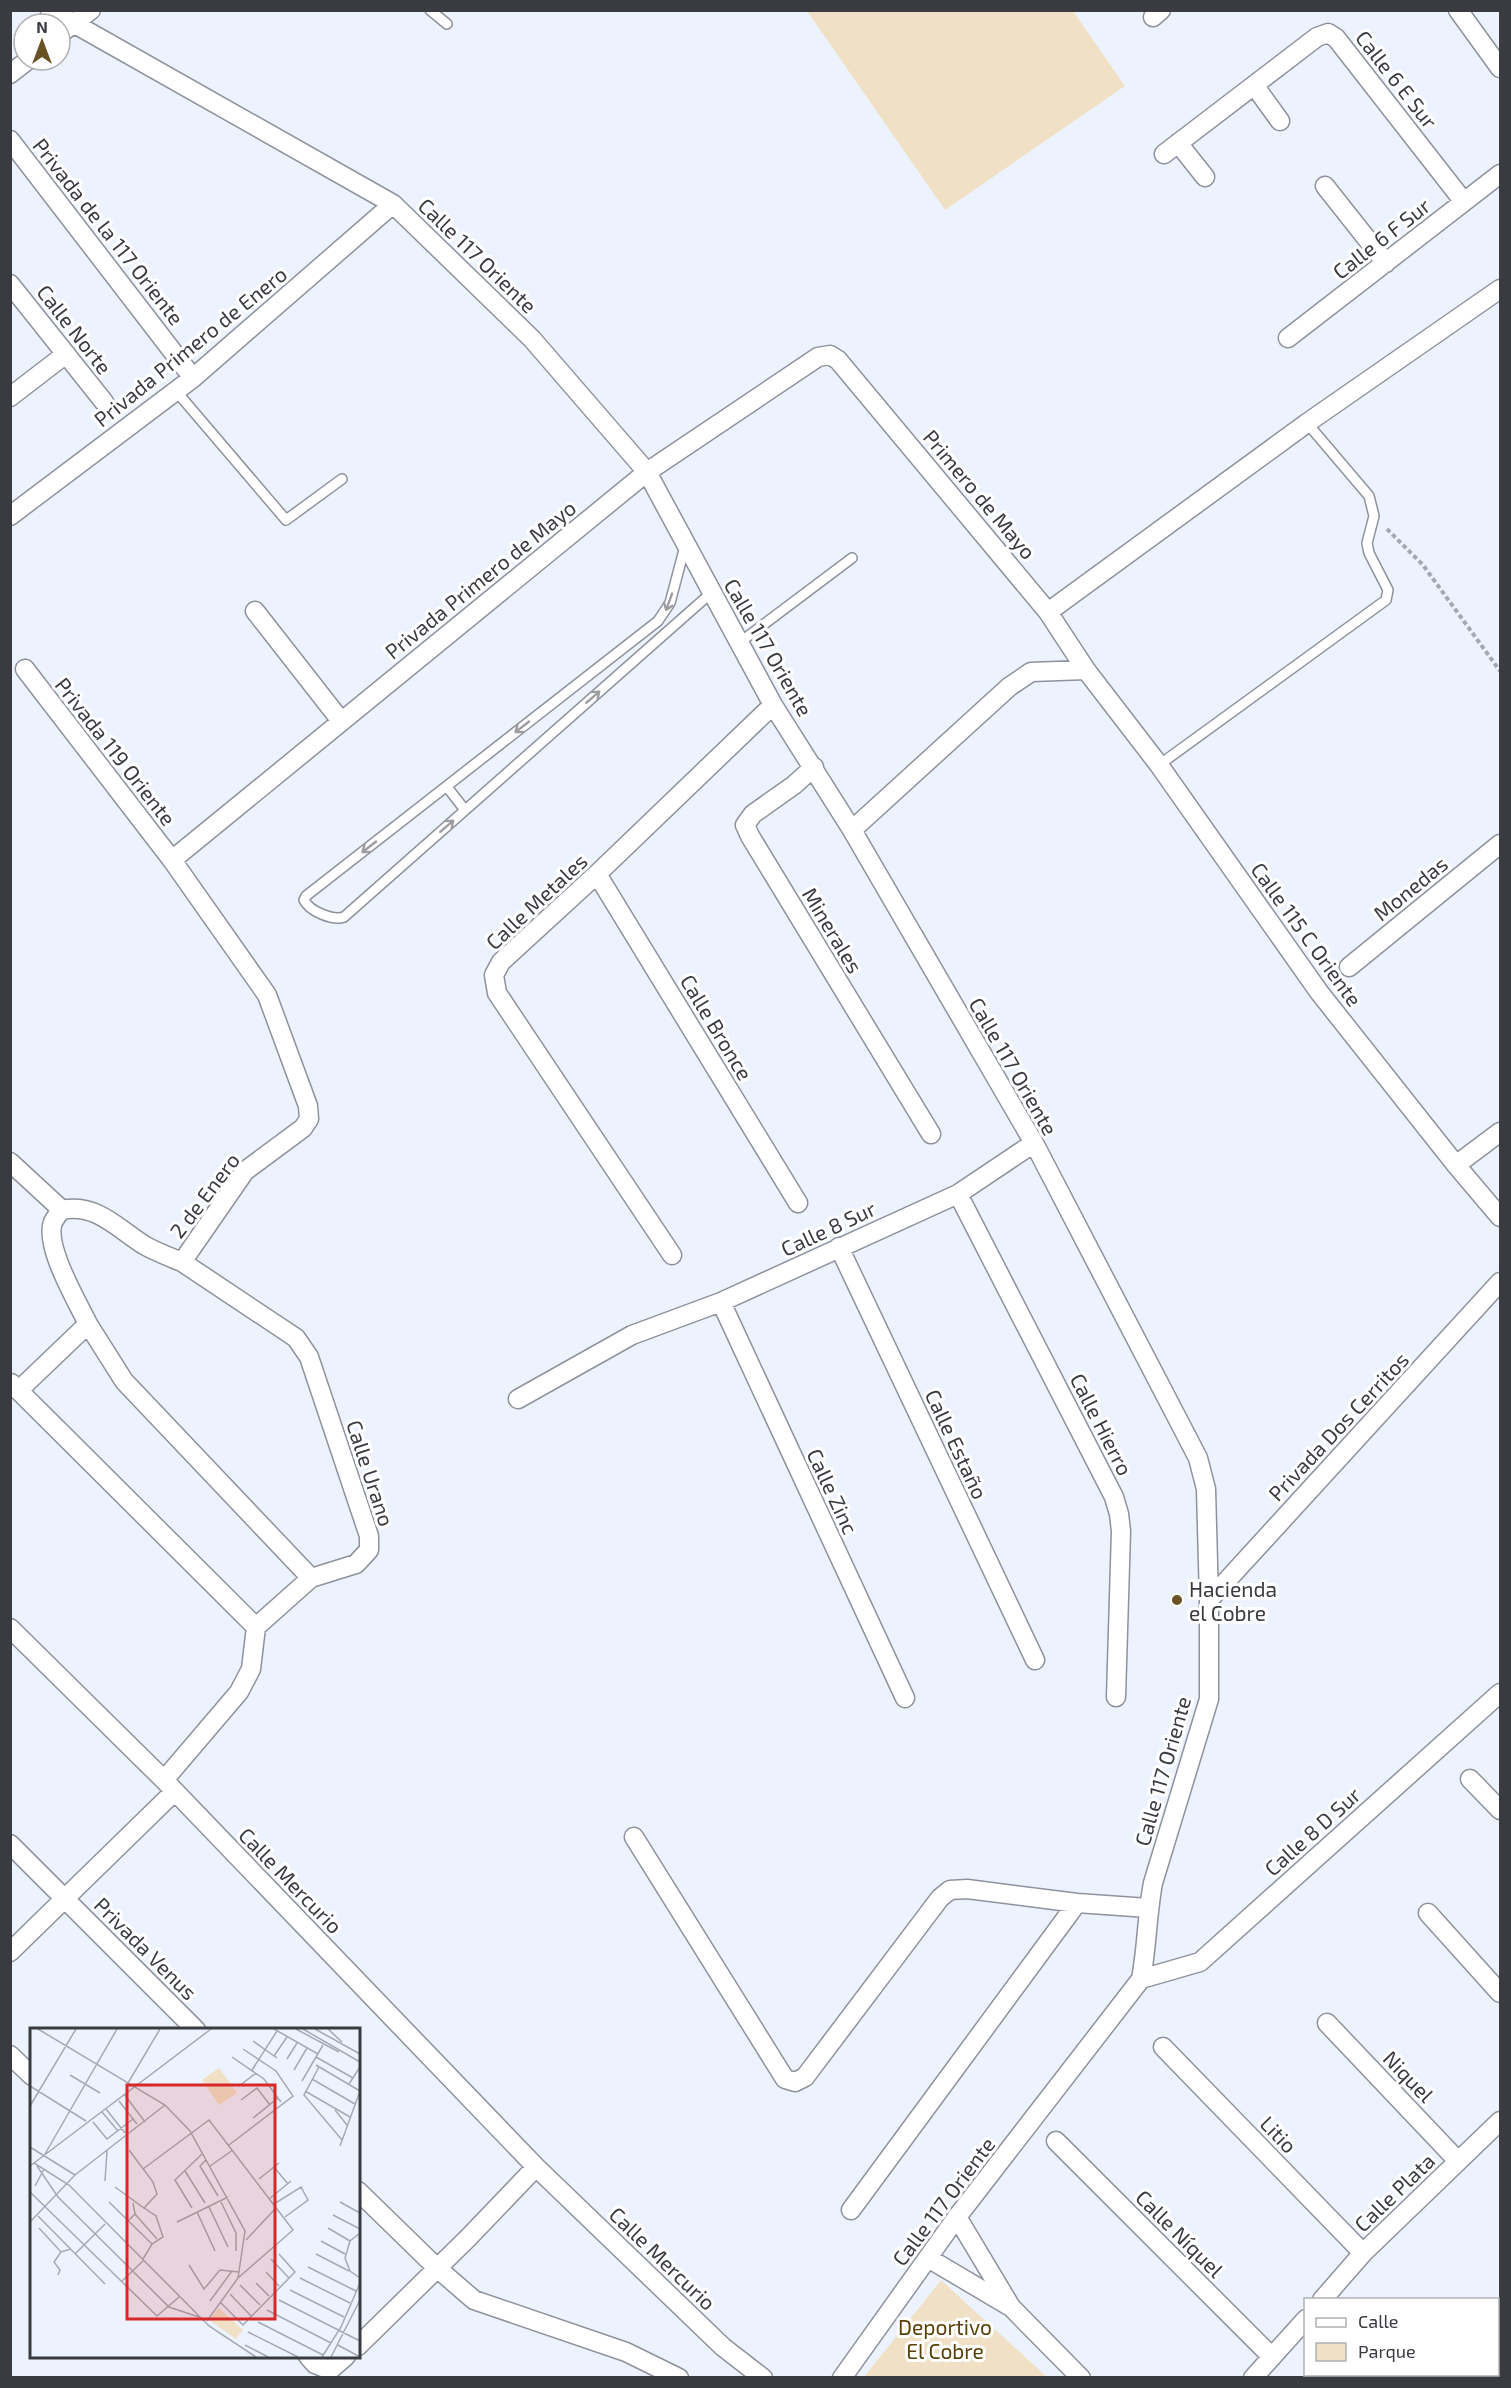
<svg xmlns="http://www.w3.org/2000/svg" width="1511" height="2388" viewBox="0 0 1511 2388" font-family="'Exo 2',sans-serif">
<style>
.green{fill:#f0e1c6}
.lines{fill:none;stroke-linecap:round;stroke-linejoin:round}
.lane-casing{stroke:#8d929c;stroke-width:12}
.street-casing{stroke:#8d929c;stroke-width:21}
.path{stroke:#a4a8b1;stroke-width:4;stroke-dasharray:4.5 3;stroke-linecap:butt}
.lane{stroke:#fff;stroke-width:9}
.street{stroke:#fff;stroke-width:18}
.oneway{stroke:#9c9da0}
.poi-dot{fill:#6a5222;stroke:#fff;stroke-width:2}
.labels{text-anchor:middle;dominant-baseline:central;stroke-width:6;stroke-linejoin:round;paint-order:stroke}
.street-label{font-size:21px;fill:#393b40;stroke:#fff}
.poi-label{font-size:21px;fill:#393b40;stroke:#fff;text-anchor:start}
.park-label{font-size:21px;fill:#594007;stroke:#fff}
.inset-road{fill:none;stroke:#a5a9b2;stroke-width:1.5}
.view{fill:#d62828;fill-opacity:0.15;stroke:#d62828;stroke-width:3}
.inset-edge{fill:none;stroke:#393b40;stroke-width:3}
</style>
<rect width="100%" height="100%" fill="#edf3fe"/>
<!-- green -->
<path class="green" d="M807,11H1073L1125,86L945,210Z
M941,2280L1047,2377H864Z"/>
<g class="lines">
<defs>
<path id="lane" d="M430,10L447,24
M176,391L286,520L342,479
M685,546L670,603L658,621L306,896L304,900C309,911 333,921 344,917L711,593
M739,643L852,558
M1159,765L1386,600L1388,590L1369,553L1367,543L1374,516L1369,496L1307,423
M447,787L465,810"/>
<path id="street" d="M50,10L393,204L532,339L647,472L773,705L852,830L1034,1143L1198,1458L1206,1489L1209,1600V1699L1153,1883C1147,1915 1147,1947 1141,1979L957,2217L842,2378
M1458,10L1500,68
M1153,17L1161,10
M60,34L91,10
M10,74L28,60
M1254,85L1280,121
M10,140L193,378
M1178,143L1205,177
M1164,154L1317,37L1328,33L1336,38L1464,202
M1325,186L1386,263
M10,284L104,402
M1288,338L1500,174
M10,397L66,354
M10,516L193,378L393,204
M255,611L341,721
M1048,612L1307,423L1500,289
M814,767L794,785L753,814L745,825L750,836L931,1134
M852,830L1009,687L1031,672L1086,670
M172,860L647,472L818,357L830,355L838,360L1048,612L1086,670L1159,765L1319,992L1456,1165L1500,1217
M597,874L798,1203
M1349,967L1500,844
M10,1162L62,1210
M1456,1165L1500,1132
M958,1194L1114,1497L1119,1514L1121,1531L1116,1697
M839,1247L1035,1660
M672,1255L497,993L494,975L501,962L597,874L773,705
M721,1302L905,1698
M88,1324L124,1381L311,1578
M11,1383L256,1627
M19,1390L88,1324C77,1301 44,1246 53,1222C55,1218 59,1213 62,1210C96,1203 117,1228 144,1245C156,1252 170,1257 182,1262L245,1171L303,1128L309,1119L308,1106L267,995L172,860L25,669
M518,1399L632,1335L721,1302L958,1194L1034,1143
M1209,1600L1500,1282
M10,1628L164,1780L536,2167L723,2347L763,2378
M1470,1779L1500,1810
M164,1780L239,1692L251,1669L256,1627L311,1578L356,1564L369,1550V1536L309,1357L296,1338L182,1262
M634,1837L785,2079L795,2082L805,2077L940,1898L950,1890L967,1889L1077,1903L1148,1908
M10,1844L196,2030
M1428,1913L1500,1993
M10,1952L174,1792
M1141,1979L1200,1962L1500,1693
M1327,2023L1458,2161
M1163,2047L1363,2253
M10,2055L32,2076
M1056,2141L1272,2357
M358,2191L437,2268L474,2300L626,2352L679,2378
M851,2210L1077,1903
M957,2217L1011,2307L1081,2378
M928,2258L1009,2306
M1322,2300L1363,2253L1500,2121
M1498,2335L1500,2337
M358,2346L468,2238L536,2167
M308,2356L315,2364L330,2370L346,2356
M1253,2378L1306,2319"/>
</defs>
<!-- lane casing -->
<use href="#lane" class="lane-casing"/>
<!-- street casing -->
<use href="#street" class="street-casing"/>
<!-- path -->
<path class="path" d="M1387,529L1423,565L1500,671"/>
<!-- lane -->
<use href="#lane" class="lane"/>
<!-- street -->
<use href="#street" class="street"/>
</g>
<!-- one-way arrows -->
<defs><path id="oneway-shaft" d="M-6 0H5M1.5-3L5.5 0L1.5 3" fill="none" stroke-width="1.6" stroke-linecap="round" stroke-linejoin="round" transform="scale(1.5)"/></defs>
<g class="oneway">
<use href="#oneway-shaft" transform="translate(669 602) rotate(110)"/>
<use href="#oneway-shaft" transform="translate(593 697) rotate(-41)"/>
<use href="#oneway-shaft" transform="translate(522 727) rotate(142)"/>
<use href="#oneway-shaft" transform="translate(447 826) rotate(-41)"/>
<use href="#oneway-shaft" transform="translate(369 847) rotate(142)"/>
</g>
<!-- markers -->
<circle class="poi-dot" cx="1177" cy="1600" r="6"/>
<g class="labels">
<!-- street labels -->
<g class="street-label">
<text transform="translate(1397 79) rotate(52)">Calle 6 E Sur</text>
<text transform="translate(109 231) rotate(52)">Privada de la 117 Oriente</text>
<text transform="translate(1381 238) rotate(-38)">Calle 6 F Sur</text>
<text transform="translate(478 255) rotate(44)">Calle 117 Oriente</text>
<text transform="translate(75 329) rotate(52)">Calle Norte</text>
<text transform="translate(190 346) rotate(-39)">Privada Primero de Enero</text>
<text transform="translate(980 494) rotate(50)">Primero de Mayo</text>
<text transform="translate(480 579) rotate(-39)">Privada Primero de Mayo</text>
<text transform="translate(769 647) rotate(60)">Calle 117 Oriente</text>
<text transform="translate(116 751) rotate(52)">Privada 119 Oriente</text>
<text transform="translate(1410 888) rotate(-39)">Monedas</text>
<text transform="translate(536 901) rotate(-43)">Calle Metales</text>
<text transform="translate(833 930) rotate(59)">Minerales</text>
<text transform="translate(1307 934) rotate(54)">Calle 115 C Oriente</text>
<text transform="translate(717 1027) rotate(59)">Calle Bronce</text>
<text transform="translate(1014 1066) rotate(60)">Calle 117 Oriente</text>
<text transform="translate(204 1195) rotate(-53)">2 de Enero</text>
<text transform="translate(828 1228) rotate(-25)">Calle 8 Sur</text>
<text transform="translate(1102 1424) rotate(63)">Calle Hierro</text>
<text transform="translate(1338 1426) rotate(-47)">Privada Dos Cerritos</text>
<text transform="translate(957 1444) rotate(65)">Calle Estaño</text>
<text transform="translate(371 1473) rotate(72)">Calle Urano</text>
<text transform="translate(833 1491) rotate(65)">Calle Zinc</text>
<text transform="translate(1162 1771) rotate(-74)">Calle 117 Oriente</text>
<text transform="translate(1312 1831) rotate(-42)">Calle 8 D Sur</text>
<text transform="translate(291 1880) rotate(46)">Calle Mercurio</text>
<text transform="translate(146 1948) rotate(45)">Privada Venus</text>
<text transform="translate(1409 2076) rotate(46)">Niquel</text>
<text transform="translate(1279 2134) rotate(46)">Litio</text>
<text transform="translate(1394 2192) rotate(-44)">Calle Plata</text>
<text transform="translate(943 2201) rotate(-53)">Calle 117 Oriente</text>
<text transform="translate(1180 2233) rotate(45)">Calle Níquel</text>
<text transform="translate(663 2258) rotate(44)">Calle Mercurio</text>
</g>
<!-- poi labels -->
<g class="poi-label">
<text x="1189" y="1588">Hacienda<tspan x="1189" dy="24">el Cobre</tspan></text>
</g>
<!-- park labels -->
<g class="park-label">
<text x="945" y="2326">Deportivo<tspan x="945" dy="24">El Cobre</tspan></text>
</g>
</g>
<!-- overview -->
<g transform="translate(30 2028)">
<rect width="330" height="330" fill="#edf3fe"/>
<path d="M189,40L207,65L189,77L172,52ZM189,280L213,302L206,311L179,292Z" fill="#f0e1c6"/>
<path class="inset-road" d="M8,1L135,77L160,103L215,203L208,250L177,293M244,1L288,26M266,1L309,24M273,1L330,34M285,1L330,26M298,1L312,14M223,13L247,30M244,28L257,9M202,29L234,51L251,74M286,29L323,50M257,31L267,15M286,37L330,63M289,39L274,67L312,112M222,42L247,3M264,42L277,20M40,47L70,65M282,51L325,76M272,53L293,17M98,55L130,1M319,56L330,39M0,58L56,93M209,58L226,45M275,63L320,89M94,66L115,94M211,72L227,60L240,77M89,73L107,96M0,78L46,1M76,81L95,105M305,82L317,97M72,84L88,103M223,90L248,70M63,94L77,111L103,91M199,117L263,68L246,43L213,21M310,118L330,63M0,119L45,147M15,126L87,1M176,132L170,138L188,168M4,135L39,157L179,298L226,329M0,138L181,1M7,138L28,169L139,279L172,290M180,138L203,122M244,139L258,156M113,141L179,92L263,202L208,250M155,143L175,175M229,151L249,135M75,153L77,123M5,158L14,141M85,159L114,180L127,166L123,154L99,122M0,164L127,288L149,269M239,171L261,153M79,174L122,216M191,174L206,205V223M310,174L330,185M244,176L271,159L278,172L255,189M179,179L198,219M162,180L145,152L172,126M167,184L185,223M105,186L127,211M303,187L330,201M8,188L75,256M98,193L105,186L103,175M0,194L45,147L135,77M147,194L198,169M9,200L31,224L41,221M298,200L320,213M330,205L320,213L315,230L320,243L330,250M216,212L246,180M291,213L315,226M45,226L75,196M286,226L319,243M113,231L122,216L133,209L126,188L114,180M241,231L259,250M159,237L174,261L190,242L209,244M278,239L326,263M236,244L249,258M28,247L30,242L24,234L31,224M270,250L320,275M92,253L114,232M226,255L239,268M210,257L230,277M260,262L314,289M200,266L221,288M249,272L330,313M180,273L202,243M190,274L213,297L265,244L249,226M237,282L301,315M228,294L293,327M218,304L268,329M215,317L238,329M308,317L330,329M292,329L311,299L330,255M301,329L330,272"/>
<path class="view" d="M97,57H245V291H97Z"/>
<rect width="330" height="330" class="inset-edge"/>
</g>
<!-- border -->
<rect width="1511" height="2388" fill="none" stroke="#393b40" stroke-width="24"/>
<!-- legend -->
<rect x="1304" y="2298" width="195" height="78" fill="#ffffff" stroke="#b0b1b3" stroke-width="1.5"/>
<rect x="1316" y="2318" width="30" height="9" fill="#ffffff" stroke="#b0b1b3" stroke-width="1.5"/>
<text x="1358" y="2328" font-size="18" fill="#393b40">Calle</text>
<rect x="1316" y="2343" width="30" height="18" fill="#f0e1c6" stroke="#b0b1b3" stroke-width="1.5"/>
<text x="1358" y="2358" font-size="18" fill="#393b40">Parque</text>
<!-- north arrow -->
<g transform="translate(42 42)"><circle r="28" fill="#ffffff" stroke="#b0b1b3" stroke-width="1.5"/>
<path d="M0-4.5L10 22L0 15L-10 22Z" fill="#6a5222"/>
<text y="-9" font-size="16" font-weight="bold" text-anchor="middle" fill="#393b40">N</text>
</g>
</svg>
